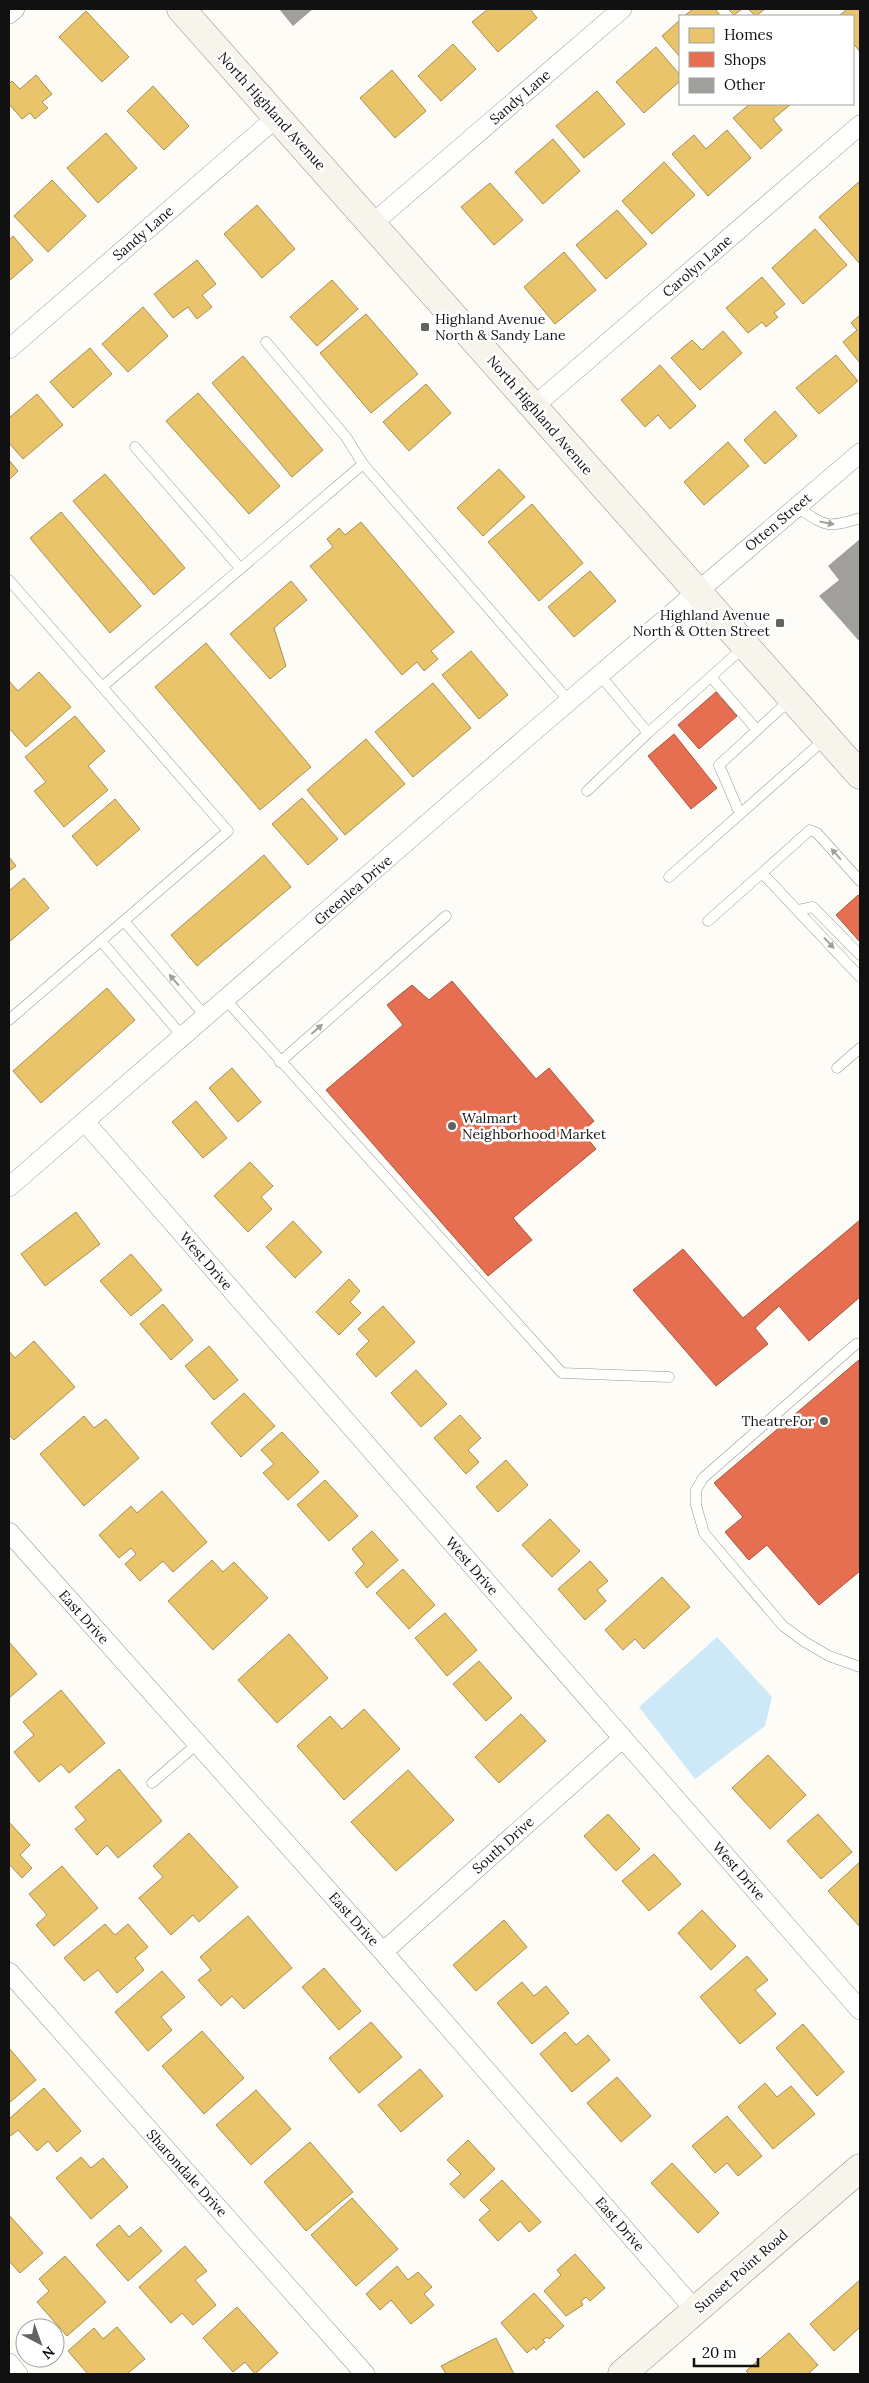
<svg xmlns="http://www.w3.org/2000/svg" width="869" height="2383" viewBox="0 0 869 2383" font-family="Lora,serif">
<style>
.water{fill:#cde8f7}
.homes{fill:#e9c46a;stroke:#a88e4f}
.shops{fill:#e76f51;stroke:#a7533e}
.building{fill:#a19f9c}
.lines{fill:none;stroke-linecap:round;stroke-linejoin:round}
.lane-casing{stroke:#979795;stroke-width:11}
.street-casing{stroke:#979795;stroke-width:20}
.secondary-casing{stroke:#8e8d8b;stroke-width:29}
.lane{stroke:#fffffe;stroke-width:10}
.street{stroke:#fffffe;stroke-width:19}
.secondary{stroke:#f6f4eb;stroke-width:28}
.oneway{fill:#a0a09f}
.poi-dot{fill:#646362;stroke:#fff;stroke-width:2}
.labels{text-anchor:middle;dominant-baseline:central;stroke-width:5;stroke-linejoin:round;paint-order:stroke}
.street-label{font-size:14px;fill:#111;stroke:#fff}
.poi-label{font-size:14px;fill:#111;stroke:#fff;text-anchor:start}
</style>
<rect width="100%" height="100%" fill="#fdfcf7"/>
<!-- water -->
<path class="water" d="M717,1637L772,1697L765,1726L695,1779L639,1707Z"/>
<!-- homes -->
<path class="homes" d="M488,9H530L537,18L498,52L472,22Z
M693,9H715L721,16H684Z
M728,9H742L734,15Z
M748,9H765L756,16Z
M847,9H860V52L853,43V16H839Z
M86,11L129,57L102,82L59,37Z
M680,20V57L662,36Z
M453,44L476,69L441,101L418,76Z
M656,47L680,75V81L644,113L616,82Z
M392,70L426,111L395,138L360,98Z
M36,75L52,94L42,102L48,108L35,119L30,113L22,119L9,104V84L12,81L20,89Z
M153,86L189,126L164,150L127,111Z
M597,91L625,124L584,158L556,126Z
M750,104H791L773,119L782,130L761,149L733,118Z
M727,130L751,158L708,196L672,154L694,135L706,149Z
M106,133L137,168L98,203L67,168Z
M553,139L580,171L543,204L515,172Z
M664,162L695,195L652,234L622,201Z
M52,180L86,216L48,252L14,216Z
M860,181V264L819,217Z
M490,183L523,220L494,245L461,207Z
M257,205L295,249L262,278L224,234Z
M617,210L647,244L606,279L576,245Z
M815,229L847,265L803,304L772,268Z
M13,236L33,260L9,281V240Z
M564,252L596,290L555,324L524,287Z
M197,260L216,284L202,295L212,307L197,319L188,307L173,318L154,294Z
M762,277L785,304L774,313L778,317L766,327L762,322L748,333L726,308Z
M332,280L358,309L317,346L290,317Z
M143,307L168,336L128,372L102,344Z
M366,314L418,374L371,413L320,353Z
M860,315V363L843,342L857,330L851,323Z
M723,331L742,353L700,390L671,358L692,340L702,350Z
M90,348L112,374L73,408L50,382Z
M836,355L858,381L819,414L796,388Z
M243,356L323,450L292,477L212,383Z
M660,365L696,406L670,429L658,415L645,427L621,400Z
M426,384L451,413L409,451L383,422Z
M198,393L280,486L249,514L166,421Z
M37,394L63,425L23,459L9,443V418Z
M775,411L797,436L765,464L744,440Z
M728,442L749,466L704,505L684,482Z
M9,460L18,471L9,480Z
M499,469L525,497L483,536L457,508Z
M105,474L185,568L154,595L73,501Z
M532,504L583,563L539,601L488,542Z
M61,512L141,606L110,633L30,538Z
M361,522L454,632L431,651L438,659L424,671L417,662L402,675L310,566L333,547L327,539L339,528L345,535Z
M590,571L616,601L574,637L548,607Z
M291,581L307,600L274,628L286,666L270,679L230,634Z
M206,643L311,767L260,810L155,687Z
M471,651L508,695L479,719L442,675Z
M39,672L71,707L26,747L9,728V681L18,691Z
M433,683L471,728L413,777L375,732Z
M75,716L105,751L88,766L108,790L64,827L34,791L46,782L25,757Z
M366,739L405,784L345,835L307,790Z
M302,798L338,839L308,865L272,824Z
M115,799L140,829L97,866L72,836Z
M264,855L291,887L197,966L171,935Z
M9,857L16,866L9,871Z
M24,878L49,908L9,942V891Z
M107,988L135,1020L41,1103L13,1071Z
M232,1068L261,1102L238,1122L209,1088Z
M196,1101L227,1138L203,1158L172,1122Z
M250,1162L273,1186L261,1197L272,1209L248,1232L214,1196Z
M76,1212L100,1244L45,1286L21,1254Z
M293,1221L322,1252L295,1278L266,1247Z
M131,1254L162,1290L131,1316L100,1281Z
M349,1279L360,1291L350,1302L361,1313L339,1335L316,1312Z
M163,1304L193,1340L171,1360L140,1324Z
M383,1306L415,1342L376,1377L356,1354L369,1341L358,1329Z
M34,1341L75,1387L14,1440L9,1435V1351L15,1358Z
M209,1346L238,1380L214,1400L185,1366Z
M416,1370L447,1404L421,1427L391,1393Z
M244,1393L275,1426L241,1457L211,1423Z
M460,1415L481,1438L468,1450L479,1462L466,1474L434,1438Z
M84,1416L94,1428L106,1419L139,1458L84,1506L40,1454Z
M282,1432L319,1472L288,1500L263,1473L274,1464L261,1450Z
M506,1460L528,1485L498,1512L476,1487Z
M325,1480L358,1516L329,1541L297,1505Z
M162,1491L207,1542L173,1572L163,1561L140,1581L125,1564L136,1554L131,1548L119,1558L99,1535L131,1506L137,1513Z
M550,1519L580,1551L552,1577L522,1545Z
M372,1531L398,1560L367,1588L355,1573L364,1564L352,1549Z
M212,1560L223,1572L234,1562L268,1598L213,1650L168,1601Z
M590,1561L608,1581L597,1590L606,1601L585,1620L558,1589Z
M403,1569L435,1605L409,1629L376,1593Z
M662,1577L690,1607L644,1649L635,1639L623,1650L605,1630Z
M445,1613L477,1650L447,1676L415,1638Z
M289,1634L328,1678L277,1723L238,1680Z
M9,1642L37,1674L9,1698Z
M479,1661L512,1698L486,1721L453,1684Z
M61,1690L105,1743L69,1773L61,1764L39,1782L14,1752L34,1735L23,1722Z
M364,1709L400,1749L344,1800L297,1746L330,1716L342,1729Z
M521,1714L546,1741L499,1783L475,1757Z
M768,1755L806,1795L770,1829L732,1788Z
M119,1769L162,1821L118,1858L107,1845L97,1855L75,1829L86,1820L75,1807Z
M408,1770L454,1820L396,1871L351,1822Z
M608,1814L640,1849L616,1871L584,1836Z
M818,1814L852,1852L821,1879L787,1841Z
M9,1822L30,1845L20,1855L32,1868L22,1878L9,1864Z
M189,1833L238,1887L199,1922L193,1915L171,1935L139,1898L163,1877L153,1866Z
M654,1854L681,1884L649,1911L622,1881Z
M860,1862V1927L828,1891Z
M62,1866L98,1908L54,1946L36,1925L47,1915L29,1894Z
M702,1910L736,1946L711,1970L678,1933Z
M248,1916L292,1968L244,2009L232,1996L221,2006L198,1980L211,1970L200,1957Z
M504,1920L527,1947L476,1991L453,1965Z
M105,1924L115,1935L128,1924L148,1947L135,1958L144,1970L117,1993L98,1970L84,1981L64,1958Z
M747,1956L768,1980L755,1990L776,2014L740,2044L700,1997Z
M324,1968L361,2011L339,2030L302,1987Z
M162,1971L185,1997L161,2017L172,2030L148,2051L115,2012Z
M522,1982L534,1996L546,1986L569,2013L532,2044L497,2003Z
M371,2022L402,2057L359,2093L329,2058Z
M803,2024L844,2072L817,2096L776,2048Z
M202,2031L244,2078L204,2114L162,2066Z
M565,2032L576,2045L588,2035L610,2060L572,2092L540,2054Z
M9,2048L36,2080L9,2103Z
M420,2069L443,2096L401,2132L378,2105Z
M617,2077L651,2116L621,2142L587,2103Z
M765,2083L777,2097L791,2086L815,2114L773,2149L738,2107Z
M44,2088L81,2131L57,2152L48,2141L37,2151L18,2130L9,2137V2119Z
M256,2090L291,2129L251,2165L216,2125Z
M727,2116L762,2156L738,2176L727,2163L715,2173L692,2146Z
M468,2140L495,2169L464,2198L450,2184L461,2174L447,2160Z
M310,2142L353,2192L306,2231L264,2182Z
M81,2157L91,2168L103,2158L128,2187L91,2219L56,2178Z
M672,2163L719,2213L698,2233L651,2183Z
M502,2180L541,2222L529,2232L520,2221L498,2241L479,2220L490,2210L480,2200Z
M352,2198L398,2249L356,2286L311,2235Z
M9,2215L43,2253L20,2273L9,2261Z
M119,2225L129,2237L141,2227L162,2251L128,2281L96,2245Z
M185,2246L207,2271L195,2280L216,2305L193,2325L182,2313L171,2323L139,2287Z
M575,2254L605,2288L590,2301L586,2297L581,2301L583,2305L566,2316L544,2291L561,2275L557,2270Z
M65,2256L106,2302L67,2336L37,2302L49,2291L39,2279Z
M397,2266L408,2280L418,2272L432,2287L424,2294L434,2305L411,2324L391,2300L380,2310L366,2294Z
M860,2280V2327L834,2351L810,2324Z
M534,2293L564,2326L549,2339L547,2337L543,2340L545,2342L536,2350L534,2347L527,2353L501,2323Z
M237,2307L278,2353L255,2374L245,2362L233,2372L203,2338Z
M117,2327L145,2359L127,2374H88L68,2351L94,2328L103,2339Z
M789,2333L818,2365L808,2374H749L746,2371Z
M496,2338L514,2374H446L441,2366Z"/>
<!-- shops -->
<path class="shops" d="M716,692L737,716L699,749L678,725Z
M674,734L717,788L691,809L648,756Z
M858,895L860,897V942L836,915Z
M452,981L536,1079L549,1068L594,1121L582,1132L596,1149L513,1218L532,1240L488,1276L326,1090L403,1025L387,1005L412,985L429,1000Z
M860,1220V1297L809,1341L779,1306L755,1328L768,1344L716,1386L633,1290L683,1249L743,1318Z
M860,1359V1571L819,1605L767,1545L749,1560L747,1558L725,1532L743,1517L714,1483Z"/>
<!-- building -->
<path class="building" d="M279,9H313L293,26Z
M860,539V642L819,596L839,580L828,566Z"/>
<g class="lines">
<defs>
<path id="lane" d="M266,342L346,437L363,464L569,701
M135,447L240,568
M797,507C825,526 827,529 860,518
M9,580L228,831L9,1020
M600,675L648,733L744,647
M711,677L757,730
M102,687L363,464
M587,791L648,733
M740,814L719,765L791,699
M762,873L810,830L817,833L860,881
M669,877L826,738
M798,910L813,907L860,955
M124,921L206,1017
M708,921L762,873L860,977
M101,941L183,1037
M226,1000L562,1373L669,1377
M280,1062L446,916
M837,1068L860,1048
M860,1343L856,1344L703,1478L696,1490V1505L704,1533L783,1626L805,1642L829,1656L860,1667
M152,1783L197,1744"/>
<path id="street" d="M9,14L15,9
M372,224L622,9
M9,349L277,117
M533,407L860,125
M85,1122L860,2010
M9,1187L534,731L860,453
M9,1532L383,1952L695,2310
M383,1952L623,1738
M9,1972L365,2374
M9,2363L18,2374"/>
<path id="secondary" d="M181,9L860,775
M622,2374L860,2168"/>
</defs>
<!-- lane casing -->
<use href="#lane" class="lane-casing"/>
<!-- street casing -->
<use href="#street" class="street-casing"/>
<!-- secondary casing -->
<use href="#secondary" class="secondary-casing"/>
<!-- lane -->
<use href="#lane" class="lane"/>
<!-- street -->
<use href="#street" class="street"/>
<!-- secondary -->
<use href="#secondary" class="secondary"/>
</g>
<!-- one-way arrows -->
<defs><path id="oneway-solid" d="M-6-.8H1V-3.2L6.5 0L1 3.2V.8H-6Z" transform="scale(1.25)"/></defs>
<g class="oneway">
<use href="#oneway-solid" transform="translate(827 523) rotate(11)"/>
<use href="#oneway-solid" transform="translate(836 854) rotate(-132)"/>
<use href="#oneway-solid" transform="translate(829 943) rotate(47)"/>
<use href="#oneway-solid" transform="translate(174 980) rotate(-131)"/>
<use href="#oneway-solid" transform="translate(317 1029) rotate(-41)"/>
</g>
<!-- markers -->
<g class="poi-dot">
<rect x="420" y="322" width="10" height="10" rx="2.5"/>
<rect x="775" y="618" width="10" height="10" rx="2.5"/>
<circle cx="452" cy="1126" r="5"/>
<circle cx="824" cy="1421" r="5"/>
</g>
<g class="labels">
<!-- street labels -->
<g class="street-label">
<text transform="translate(520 97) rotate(-41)">Sandy Lane</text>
<text transform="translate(272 111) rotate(48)">North Highland Avenue</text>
<text transform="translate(143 233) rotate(-41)">Sandy Lane</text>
<text transform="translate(697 266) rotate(-41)">Carolyn Lane</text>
<text transform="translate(540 415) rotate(49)">North Highland Avenue</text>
<text transform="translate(778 522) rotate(-40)">Otten Street</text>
<text transform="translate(353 890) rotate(-41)">Greenlea Drive</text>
<text transform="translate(206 1261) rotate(49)">West Drive</text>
<text transform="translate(472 1566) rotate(49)">West Drive</text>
<text transform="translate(84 1617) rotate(48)">East Drive</text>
<text transform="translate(503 1845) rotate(-42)">South Drive</text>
<text transform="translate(739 1871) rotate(49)">West Drive</text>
<text transform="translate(354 1919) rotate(48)">East Drive</text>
<text transform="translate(187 2173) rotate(48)">Sharondale Drive</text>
<text transform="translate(620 2224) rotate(49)">East Drive</text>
<text transform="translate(741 2271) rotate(-41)">Sunset Point Road</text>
</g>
<!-- poi labels -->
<g class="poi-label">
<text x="435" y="319">Highland Avenue<tspan x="435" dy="16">North &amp; Sandy Lane</tspan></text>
<text x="770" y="615" text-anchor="end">Highland Avenue<tspan x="770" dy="16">North &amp; Otten Street</tspan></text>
<text x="462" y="1118">Walmart<tspan x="462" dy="16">Neighborhood Market</tspan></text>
<text x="814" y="1421" text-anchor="end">TheatreFor</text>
</g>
</g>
<!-- border -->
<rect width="869" height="2383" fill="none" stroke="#111111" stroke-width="20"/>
<!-- legend -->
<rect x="679" y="15" width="175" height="90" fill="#ffffff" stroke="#a0a0a0"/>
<rect x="689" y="28" width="25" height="15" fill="#e9c46a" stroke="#a0a0a0"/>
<text x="724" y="40" font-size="15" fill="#111111">Homes</text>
<rect x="689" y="52" width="25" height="15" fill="#e76f51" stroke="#a0a0a0"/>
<text x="724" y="65" font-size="15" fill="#111111">Shops</text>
<rect x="689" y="78" width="25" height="15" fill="#a19f9c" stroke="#a0a0a0"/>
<text x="724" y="90" font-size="15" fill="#111111">Other</text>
<!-- north arrow -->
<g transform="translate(40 2343) rotate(139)"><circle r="24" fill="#ffffff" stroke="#a0a0a0"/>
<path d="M0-4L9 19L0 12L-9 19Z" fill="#646362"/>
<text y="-8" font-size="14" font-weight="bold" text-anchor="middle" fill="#111111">N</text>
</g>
<!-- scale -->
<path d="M694 2358v8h64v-8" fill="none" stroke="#111111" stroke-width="2.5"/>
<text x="702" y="2358" font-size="15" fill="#111111" stroke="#ffffff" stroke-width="4" paint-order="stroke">20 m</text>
</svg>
